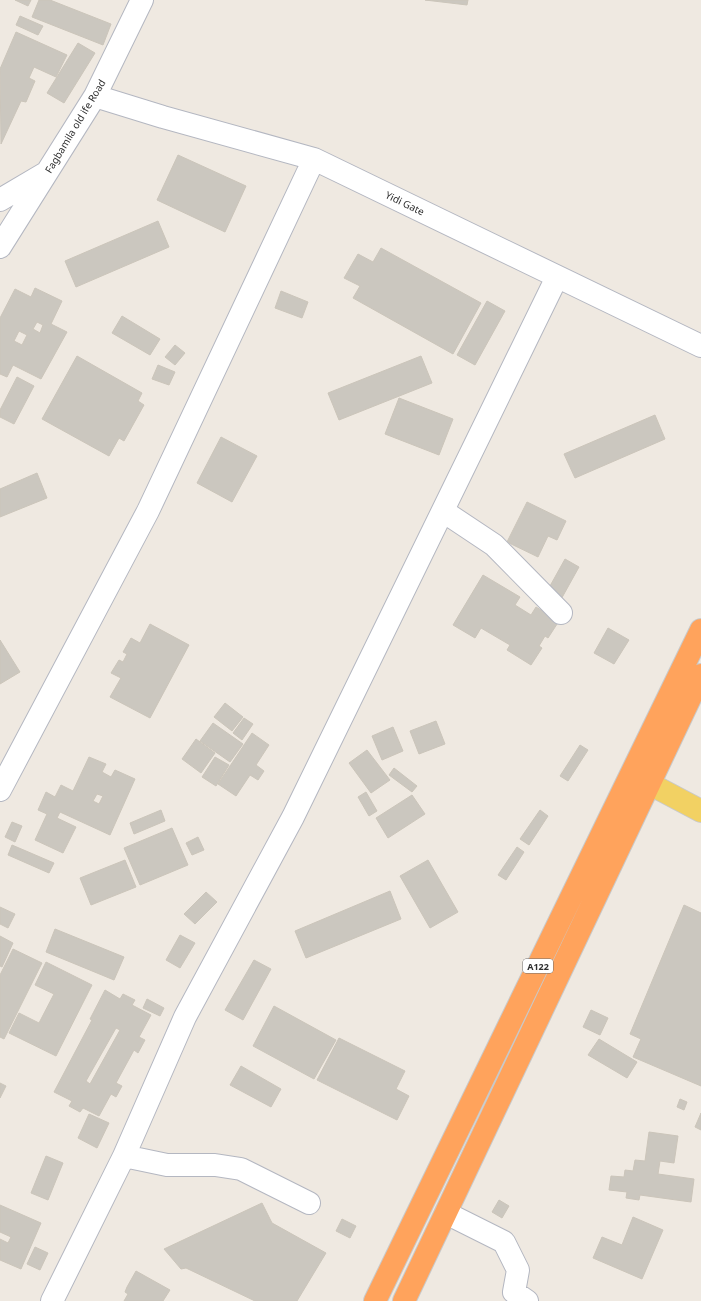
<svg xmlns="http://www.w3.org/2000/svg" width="701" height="1301" viewBox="0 0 701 1301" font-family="'Noto Sans',sans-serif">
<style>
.building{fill:#cbc7bf;stroke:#cbc5ba;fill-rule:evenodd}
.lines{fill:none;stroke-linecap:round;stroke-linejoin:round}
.minor-casing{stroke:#b4b7c1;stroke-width:24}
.major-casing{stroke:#c9c9c9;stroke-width:24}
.highway-casing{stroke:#c9c9c9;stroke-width:24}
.minor{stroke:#fff;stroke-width:22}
.major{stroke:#f2d163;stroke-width:22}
.highway{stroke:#ffa35c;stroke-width:22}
.labels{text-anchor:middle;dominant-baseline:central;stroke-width:4;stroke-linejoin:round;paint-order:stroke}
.shield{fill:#fff;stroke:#6d6d6d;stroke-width:1}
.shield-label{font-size:9px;font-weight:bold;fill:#2e2e2e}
.street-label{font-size:10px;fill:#2e2e2e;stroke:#fff}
</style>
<rect width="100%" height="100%" fill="#efe9e1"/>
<!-- building -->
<path class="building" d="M15,0H31L28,6Z
M39,0H50L111,24L103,45L32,17Z
M425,0H468L467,5Z
M20,16L43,26L38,35L16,25Z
M16,32L67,55L56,77L34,67L29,78L35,81L26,102L21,101L1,144L0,69Z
M78,43L95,53L64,103L47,93Z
M178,155L246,186L225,232L157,200Z
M158,221L169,247L76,287L65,261Z
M381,248L481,303L453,354L353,298L360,286L344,278L358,254L373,262Z
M35,288L62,301L51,324L67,332L41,379L13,365L7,377L0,374V318L15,289L31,297ZM37,322L43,325L40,333L33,329ZM19,331L27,335L22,345L14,341Z
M281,291L308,302L302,318L275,308Z
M487,301L505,311L475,365L457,355Z
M122,316L160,339L150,355L112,333Z
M175,345L185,353L175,365L165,357Z
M77,356L142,393L138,401L144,405L124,441L119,438L109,456L42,419Z
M421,356L432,383L339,420L328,393Z
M158,365L175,372L169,385L152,379Z
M17,377L34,386L14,424L0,417V410Z
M399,398L453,419L439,455L385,434Z
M655,415L665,439L575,478L564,454Z
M221,437L257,456L232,502L197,483Z
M37,473L47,498L0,517V489Z
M527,502L566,521L557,540L548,536L538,557L507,542Z
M565,559L579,567L559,603L545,595Z
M483,575L520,597L515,605L531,615L536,607L559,621L548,638L545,636L539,646L542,648L531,665L507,650L510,645L481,628L475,638L453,625Z
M150,624L189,645L150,718L110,697L121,678L111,673L119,660L123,662L127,654L123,652L131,638L140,643Z
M608,628L629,640L614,664L594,653Z
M0,640L20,672L0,684Z
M225,703L243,717L232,731L214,717Z
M244,718L253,724L242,740L233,733Z
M436,721L445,744L419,754L410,731Z
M213,723L243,744L230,762L200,741Z
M393,727L403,751L382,760L372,736Z
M252,733L269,745L256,765L264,771L258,780L250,775L236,796L218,784Z
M196,739L215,753L201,773L182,759Z
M580,745L588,750L568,781L560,776Z
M367,750L390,780L371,793L349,763Z
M89,757L106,764L102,772L111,777L115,770L135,779L110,835L60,812L57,818L76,827L63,853L35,840L47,814L38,810L46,792L55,797L61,785L73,791ZM97,794L103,796L99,804L93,801Z
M215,757L229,765L216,786L202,777Z
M394,768L417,786L412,792L389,775Z
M366,792L377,811L369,816L358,797Z
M412,795L425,814L388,838L376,818Z
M161,810L165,821L134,834L130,823Z
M540,810L548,816L529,845L520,839Z
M12,822L22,826L15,842L5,837Z
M172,828L188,865L140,885L124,848Z
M198,837L204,850L192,855L186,843Z
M12,845L54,863L49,873L8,855Z
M517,847L524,852L506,880L498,875Z
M125,860L136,887L91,905L80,878Z
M428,860L458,912L430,928L400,876Z
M390,891L401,919L306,958L295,931Z
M206,892L217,902L195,924L184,914Z
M684,905L701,913V1086L633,1057L641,1039L630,1034Z
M0,907L15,914L8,928L0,924Z
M55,929L124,957L114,980L46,952Z
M180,935L195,943L180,968L166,960Z
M0,936L13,943L2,967L0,966Z
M13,949L42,963L4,1039L0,1037V975Z
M254,960L271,969L243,1020L225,1010Z
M46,962L92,985L56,1056L9,1033L19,1013L39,1023L54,994L35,985Z
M105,990L120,999L123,994L135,1000L132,1005L151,1015L139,1037L145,1040L138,1053L134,1050L116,1083L122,1086L116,1097L111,1094L99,1116L83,1108L80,1112L69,1106L72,1101L54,1092L92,1020L90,1019ZM116,1028L120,1030L90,1084L86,1081Z
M147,999L164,1008L160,1016L143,1008Z
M274,1006L336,1040L314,1079L253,1046Z
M591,1010L608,1018L600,1035L583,1027Z
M339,1038L405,1071L396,1089L409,1096L397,1120L317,1080Z
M599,1039L637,1062L627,1078L588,1055Z
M241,1066L281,1089L271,1107L230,1085Z
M0,1083L6,1086L0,1098Z
M680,1099L687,1102L684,1110L677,1107Z
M701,1113V1130L695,1127Z
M89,1114L109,1123L97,1148L78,1138Z
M649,1132L678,1136L674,1163L660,1161L658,1174L694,1179L691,1202L640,1195L639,1200L626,1198L627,1192L609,1190L611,1176L624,1177L625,1170L633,1171L635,1160L645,1161Z
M46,1156L63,1163L48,1200L31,1193Z
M499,1200L509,1206L502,1218L492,1212Z
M262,1203L272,1223L326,1253L297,1301H255L186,1268L181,1269L164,1249Z
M0,1205L41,1223L21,1269L0,1260V1239L8,1243L11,1237L0,1232Z
M633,1217L663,1230L642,1279L593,1258L602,1237L622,1245Z
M342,1219L356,1226L350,1238L336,1231Z
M35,1247L48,1253L40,1270L27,1264Z
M136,1271L170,1290L163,1301H124L128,1294L125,1292L127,1287Z"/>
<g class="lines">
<defs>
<path id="minor" d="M95,96L163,117L314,159L701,346
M0,200L44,174
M0,247L95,96L142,0
M443,511L494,545L561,613
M0,790L148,511L314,159
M124,1156L167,1165H215L241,1169L309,1203
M446,1213L504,1242L518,1270L514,1292L527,1301
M52,1301L124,1156L185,1017L293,817L557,277"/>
<path id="major" d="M633,775L701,811"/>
<path id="highway" d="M375,1301L701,630
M404,1301L701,675"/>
</defs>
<!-- minor casing -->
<use href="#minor" class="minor-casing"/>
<!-- major casing -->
<use href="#major" class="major-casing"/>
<!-- highway casing -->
<use href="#highway" class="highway-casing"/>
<!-- minor -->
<use href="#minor" class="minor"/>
<!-- major -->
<use href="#major" class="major"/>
<!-- highway -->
<use href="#highway" class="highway"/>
</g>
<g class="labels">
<!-- shield labels -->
<rect class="shield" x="523" y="959" width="30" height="14" rx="3"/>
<g class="shield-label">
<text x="538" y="966">A122</text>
</g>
<!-- street labels -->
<g class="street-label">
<text transform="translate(75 126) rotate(-59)">Fagbamila old ife Road</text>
<text transform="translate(405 203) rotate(26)">Yidi Gate</text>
</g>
</g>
</svg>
